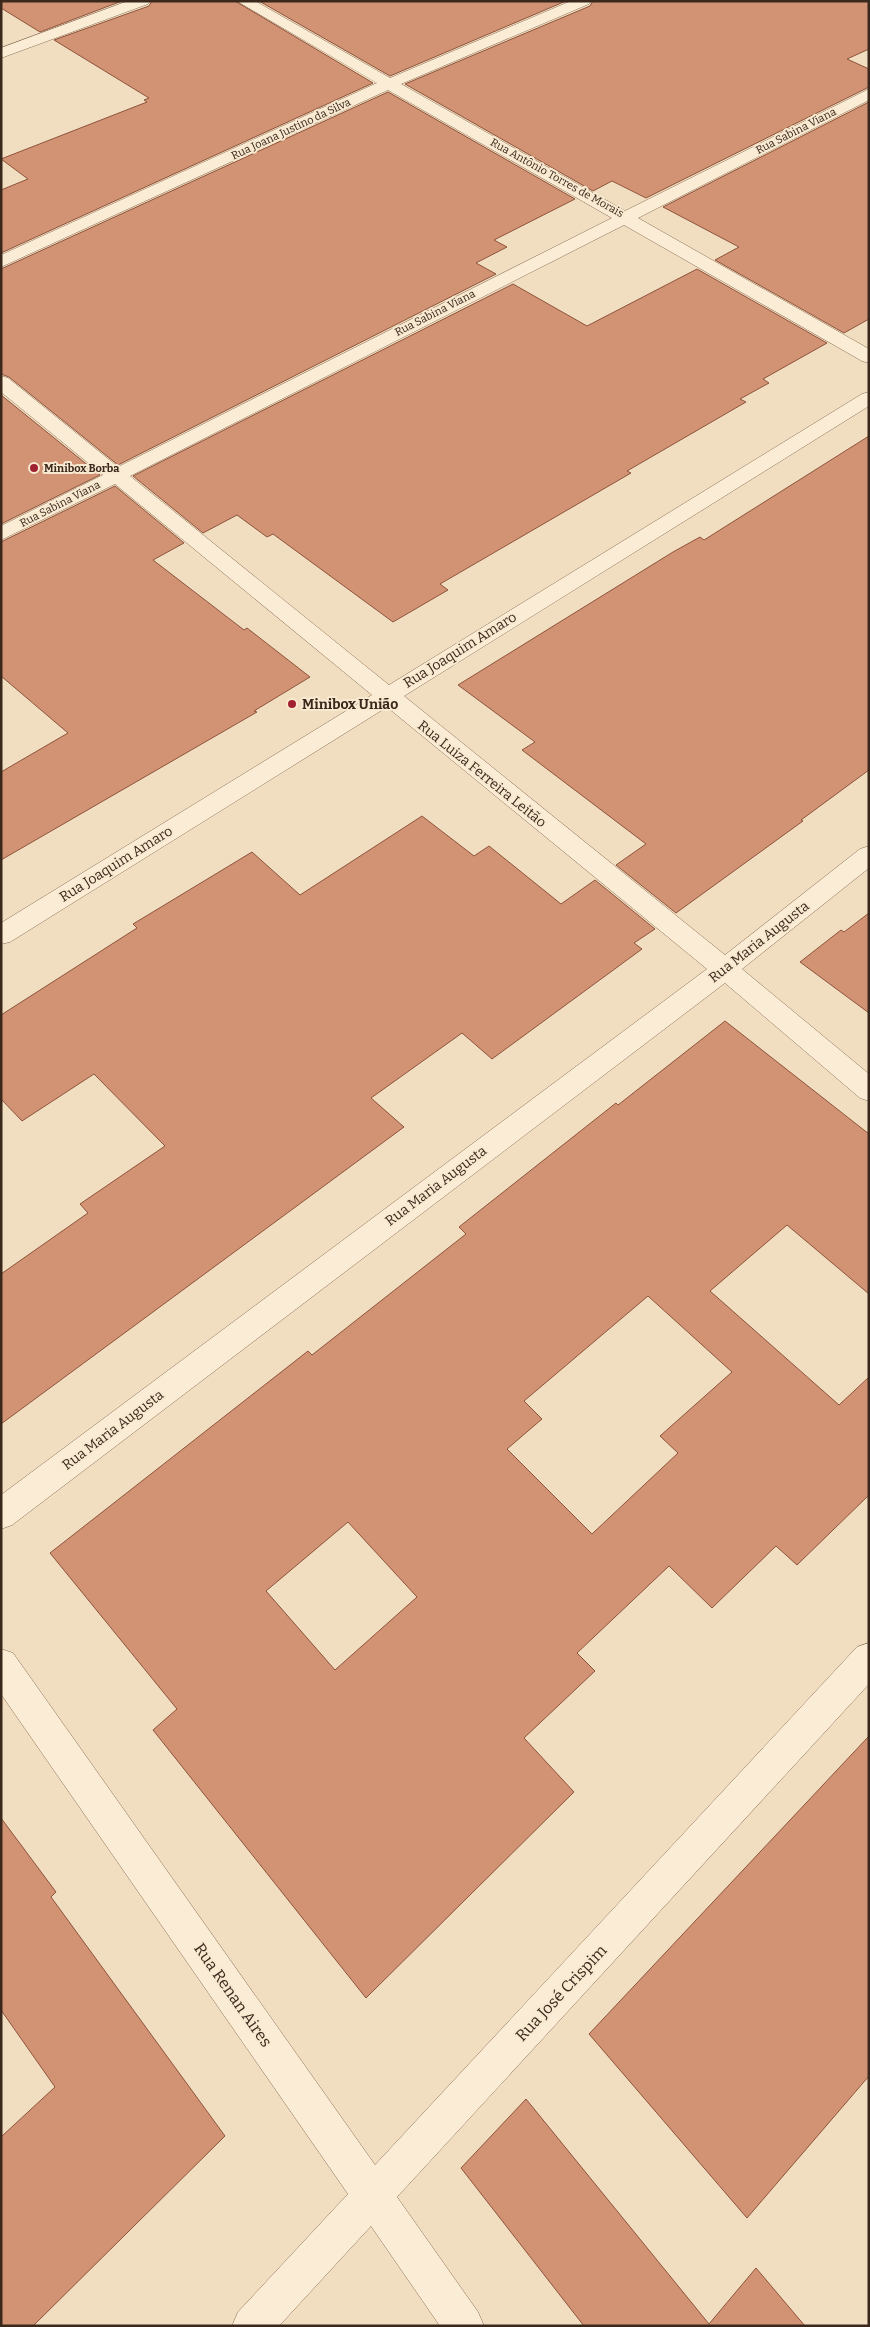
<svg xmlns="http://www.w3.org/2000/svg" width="870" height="2327" viewBox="0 0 870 2327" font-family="Bitter,serif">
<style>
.building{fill:#d29274;stroke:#8d543b;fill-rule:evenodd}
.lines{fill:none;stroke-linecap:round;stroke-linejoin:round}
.street-casing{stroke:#8c6e57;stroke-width:1}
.street{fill:#fbecd5;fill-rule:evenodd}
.poi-dot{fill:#a02230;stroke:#f8e9d1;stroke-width:2}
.labels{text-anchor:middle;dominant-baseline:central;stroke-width:4;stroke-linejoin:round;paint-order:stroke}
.far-street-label{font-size:11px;fill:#3b281c;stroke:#f8e9d1}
.far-poi-label{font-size:11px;font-weight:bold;fill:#3b281c;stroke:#f8e9d1;text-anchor:start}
.street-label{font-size:14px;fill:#3b281c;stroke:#f8e9d1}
.poi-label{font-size:14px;font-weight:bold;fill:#3b281c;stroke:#f8e9d1;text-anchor:start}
.near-street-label{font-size:16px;fill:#3b281c;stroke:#f8e9d1}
</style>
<rect width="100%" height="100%" fill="#f1dec1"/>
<!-- building -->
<path class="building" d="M1,1H122L40,32L1,8Z
M152,1H235L373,83L1,253V190L28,179L1,159L147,102L144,100L149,98L54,40L149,6Z
M259,1H566L390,76Z
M593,1H869V49L847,59L869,69V87L646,198L612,181L593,191L405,84L590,6Z
M388,92L575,199L494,240L507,247L476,263L496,274L118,465L9,377L1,374V269Z
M869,102V319L844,333L715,260L739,247L663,207Z
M697,269L827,343L763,379L769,383L740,399L746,402L627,471L631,473L440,584L448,590L393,622L273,534L267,537L237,515L203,533L133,476L513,284L587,326Z
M1,395L100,475L1,524Z
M869,436V770L801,820L803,821L676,913L616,865L646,844L522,750L535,742L458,685L673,552L700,537L704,540Z
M115,486L184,543L153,560L244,630L247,628L310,677L254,711L257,712L1,860V772L68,733L1,676V542Z
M422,816L474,856L489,846L561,904L595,880L655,929L634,943L642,949L492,1059L462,1033L371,1098L404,1127L1,1424V1274L88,1213L80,1204L165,1146L94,1074L22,1121L1,1099V1015L137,928L133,924L252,852L300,895Z
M869,913V1013L800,962L841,930L844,932Z
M725,1021L869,1134V1294L787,1225L710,1291L839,1405L869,1377V1495L797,1565L776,1546L712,1608L669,1566L577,1653L595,1671L524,1738L574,1792L366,1998L153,1730L177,1709L50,1553L308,1351L312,1355L466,1234L459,1227L616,1103L618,1105ZM648,1296L732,1372L660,1436L678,1453L592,1534L507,1449L542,1419L524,1401ZM348,1522L417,1597L335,1670L266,1591Z
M869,1736V2076L747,2218L589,2034Z
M1,1818L56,1892L51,1897L225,2136L33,2326H1V2137L55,2087L1,2010Z
M526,2099L709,2324L756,2268L805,2326H584L461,2168Z"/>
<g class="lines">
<defs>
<path id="street" d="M128,1H150L148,4L1,58V48Z
M237,1H255L390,78L571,1H591L589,4L401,84L625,211L869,89V100L638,218L869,349V363L862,361L624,225L130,476L389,685L862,394L869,392V406L404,696L725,955L860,849L869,846V868L742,969L869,1074V1101L860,1098L725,983L12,1525L1,1529V1495L707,969L387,707L10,942L1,944V923L372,695L115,484L1,540V526L103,475L1,392V376L8,378L118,467L612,218L388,90L1,267V255L377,83Z
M869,1643V1684L397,2197L478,2312L484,2326H440L371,2226L279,2326H232L238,2312L348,2194L1,1694V1649L13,1653L375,2165L857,1647Z"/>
</defs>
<!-- street casing -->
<use href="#street" class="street-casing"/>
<!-- street -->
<use href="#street" class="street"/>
</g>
<!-- markers -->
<g class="poi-dot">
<circle cx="34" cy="468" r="5"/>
<circle cx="292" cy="704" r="5"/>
</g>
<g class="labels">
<!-- far-street labels -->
<g class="far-street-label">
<text transform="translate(291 129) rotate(-25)">Rua Joana Justino da Silva</text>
<text transform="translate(796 131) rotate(-27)">Rua Sabina Viana</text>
<text transform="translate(557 178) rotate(29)">Rua Antônio Torres de Morais</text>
<text transform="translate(435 313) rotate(-27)">Rua Sabina Viana</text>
<text transform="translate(60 504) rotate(-27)">Rua Sabina Viana</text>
</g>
<!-- far-poi labels -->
<g class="far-poi-label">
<text x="44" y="468">Minibox Borba</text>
</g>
<!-- street labels -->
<g class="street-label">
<text transform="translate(460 650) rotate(-32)">Rua Joaquim Amaro</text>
<text transform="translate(482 774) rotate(39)">Rua Luiza Ferreira Leitão</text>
<text transform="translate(116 864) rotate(-32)">Rua Joaquim Amaro</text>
<text transform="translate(759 942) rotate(-38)">Rua Maria Augusta</text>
<text transform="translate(436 1186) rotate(-37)">Rua Maria Augusta</text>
<text transform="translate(113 1430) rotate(-37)">Rua Maria Augusta</text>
</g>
<!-- poi labels -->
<g class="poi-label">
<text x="302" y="704">Minibox União</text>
</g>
<!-- near-street labels -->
<g class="near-street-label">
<text transform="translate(561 1993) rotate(-47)">Rua José Crispim</text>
<text transform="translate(233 1995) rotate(55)">Rua Renan Aires</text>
</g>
</g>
<!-- border -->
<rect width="870" height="2327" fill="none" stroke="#3b281c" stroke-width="5"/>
</svg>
